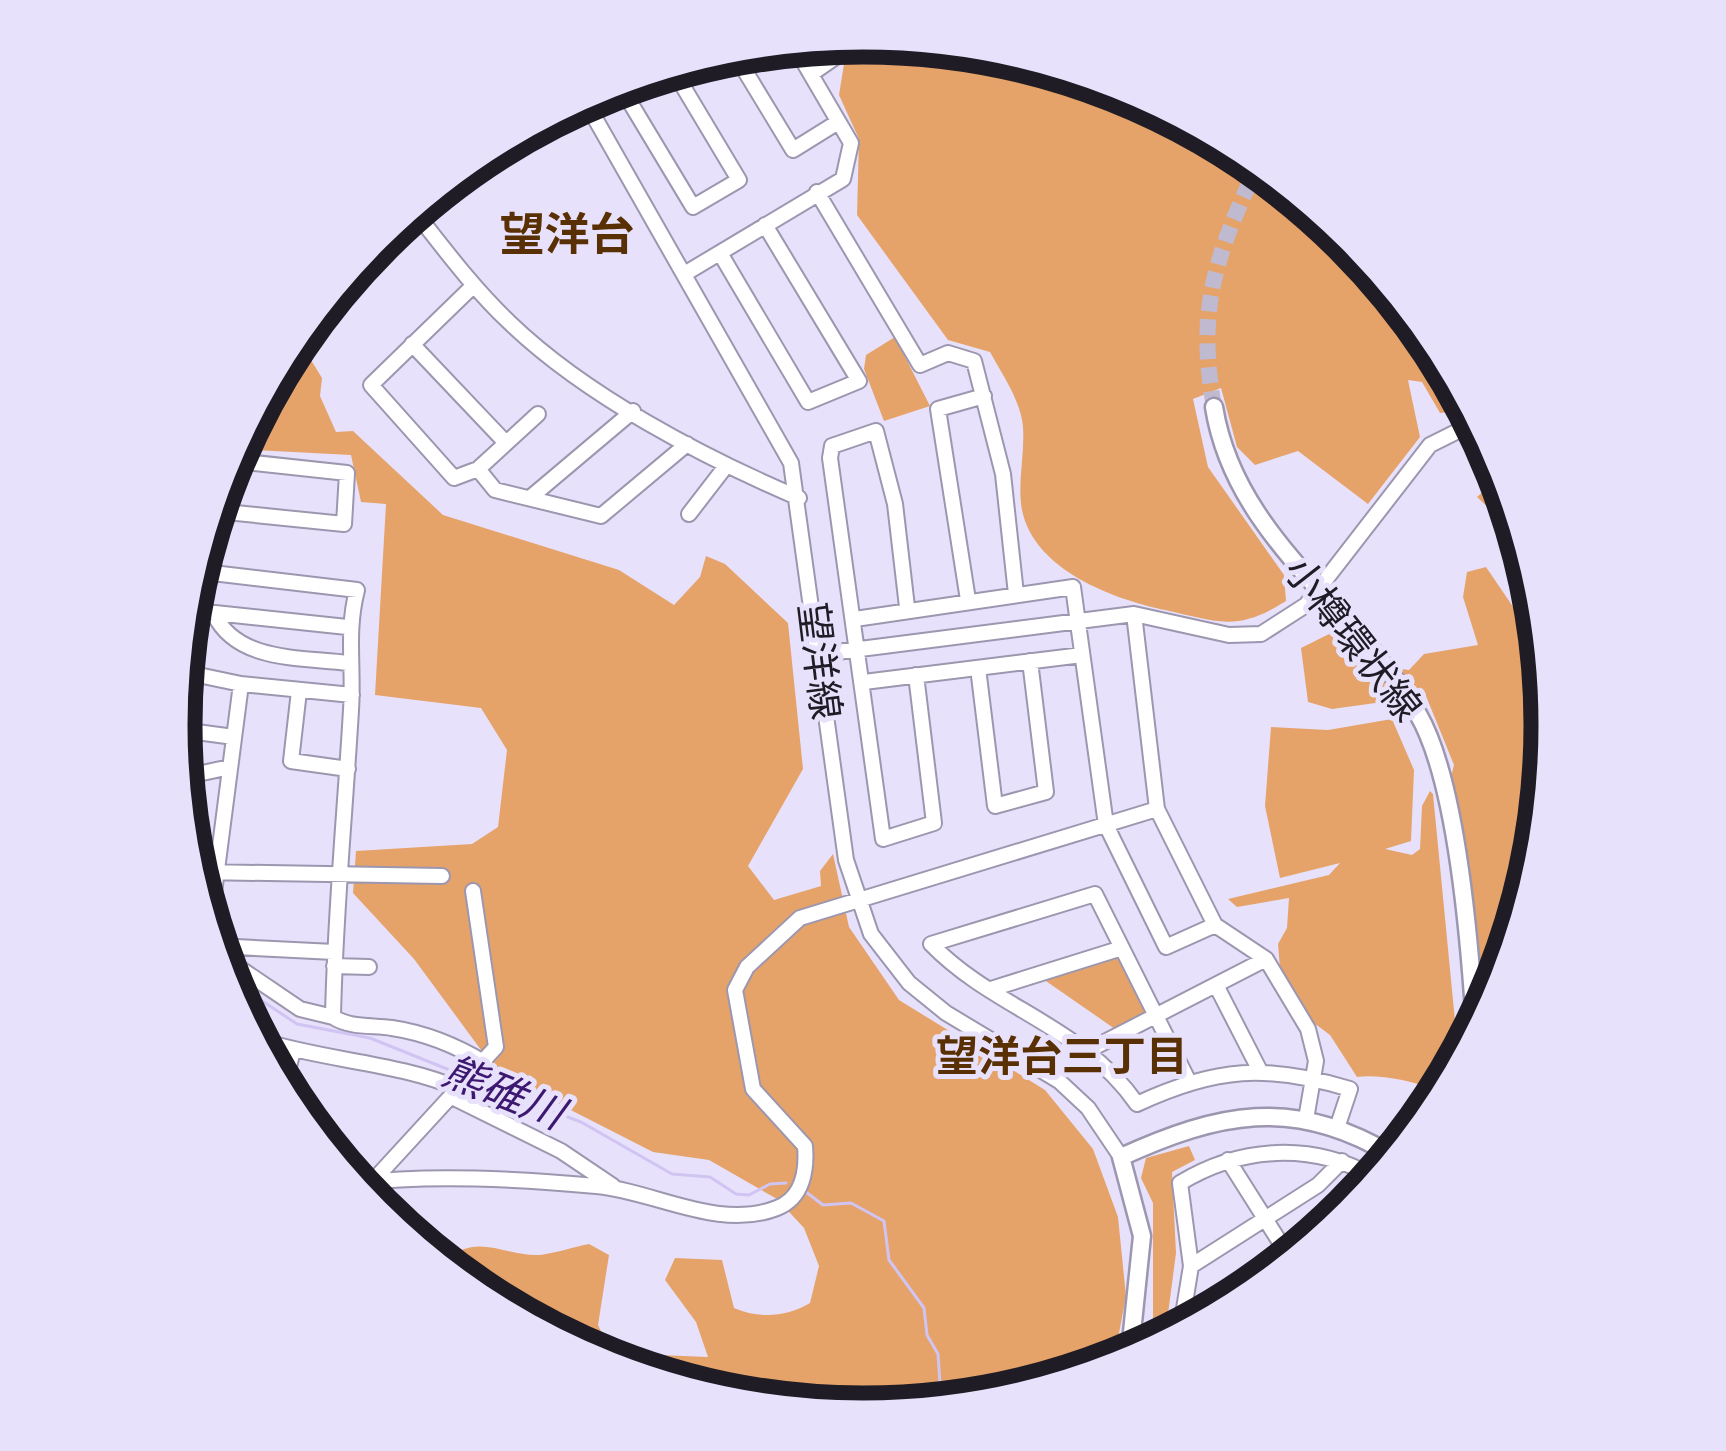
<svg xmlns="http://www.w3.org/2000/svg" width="1726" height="1451" viewBox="0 0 1726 1451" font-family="Lato,'Noto Sans JP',sans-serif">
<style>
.green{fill:#e5a36a}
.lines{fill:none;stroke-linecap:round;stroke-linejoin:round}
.stream{stroke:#d0c4f3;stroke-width:3}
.major-tunnel{stroke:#c0bad1;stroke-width:16;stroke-dasharray:16 8;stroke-linecap:butt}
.minor-casing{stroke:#9d96af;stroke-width:18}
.major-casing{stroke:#9d96af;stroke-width:21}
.minor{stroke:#fff;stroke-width:14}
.major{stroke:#fff;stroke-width:16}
.labels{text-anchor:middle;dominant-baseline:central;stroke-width:10;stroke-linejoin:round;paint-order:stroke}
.street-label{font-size:39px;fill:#1f1c26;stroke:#e8e1fc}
.neighbourhood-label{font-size:42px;font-weight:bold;fill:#593003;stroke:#e8e1fc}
.water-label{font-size:42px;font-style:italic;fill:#3d1870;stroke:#e8e1fc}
.quarter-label{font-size:45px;font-weight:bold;fill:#593003;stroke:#e8e1fc}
.rim{fill:none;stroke:#1f1c26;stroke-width:15}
</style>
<rect width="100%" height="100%" fill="#e8e1fc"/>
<!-- green -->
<path class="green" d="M864,36L1128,89L1351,238L1465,410L1440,413L1422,382L1408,380L1420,437L1368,504L1298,451L1255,465L1237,447L1221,388L1193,399L1208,467L1284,575L1286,601C1237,632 1219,622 1165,610C1113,599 1034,570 1022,510C1017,484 1025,454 1023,427C1021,401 1002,374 990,352L948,340L857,215L859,139L839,95L848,39Z
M895,337L930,406L884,421L864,369L866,355Z
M303,347L322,378L320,396L336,432L353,431L443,515L619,570L674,605L700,577L706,556L725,564L788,623L803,769L748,866L774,900L821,886L820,871L833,854L849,927L899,1000L1045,1090L1093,1149L1118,1217L1126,1296L1113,1365L863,1415L599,1362L447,1261C475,1231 506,1257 540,1255C556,1253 573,1247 589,1244L609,1255L598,1325L611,1353L708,1357L696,1322L665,1280L675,1258L722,1260L734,1308C759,1319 787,1317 810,1303L819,1266L804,1228L777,1199L709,1160L653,1152L498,1073L414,959L353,893L356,851L472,844L498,827L507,750L481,708L375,695L386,504L361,502L351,455L234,449Z
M1503,474L1514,532L1477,497Z
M1486,567L1535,639L1552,726L1502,977L1485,1012L1451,777L1454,765L1426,696L1332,709L1308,702L1301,648L1331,633L1357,663L1409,670L1424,654L1478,645L1463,597L1467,572Z
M1392,719L1414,770L1411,841L1385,849L1412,855L1420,849L1422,806L1430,791L1433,794L1458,1052L1433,1089C1413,1081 1378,1074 1357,1077L1330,1035L1310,1020L1280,968L1278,944L1287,928L1289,898L1237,907L1228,899L1329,875L1340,863L1280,878L1265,806L1271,727L1328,730Z
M1120,955L1147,1013L1115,1029L1043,979Z
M1189,1146L1195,1160L1172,1172L1176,1253L1165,1337L1153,1345V1203L1141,1178L1146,1158Z"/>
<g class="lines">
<!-- stream -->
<path class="stream" d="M223,975L297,1024L370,1038L462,1075
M476,1082L581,1122L672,1174L710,1177L736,1194L749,1195L770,1184L786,1183
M806,1192L823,1205L851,1203L884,1221L889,1260L924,1308L927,1335L938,1354L941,1399"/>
<!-- major-tunnel -->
<path class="major-tunnel" d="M1214,407C1197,311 1214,260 1254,173"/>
<defs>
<path id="minor" d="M739,61L793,150L838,122
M811,74L837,56L840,41
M619,84L693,207L739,180L675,73
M584,99L791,463L846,860L871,934L909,983L946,1013L1059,1081L1088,1108L1121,1157
M817,192L920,365L948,353L974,361L1003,474L1016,594
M415,212C445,250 474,289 510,323C586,396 703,457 799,498
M720,253L808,402L859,381L765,225
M686,273L843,179L851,143L796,49
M473,286L371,385L454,478L478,469L538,414
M412,344L506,443
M478,469L495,490L601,516L687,444
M531,497L633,411
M216,511L344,524L347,473L227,460
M689,514L726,466
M204,572L357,590C346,633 354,667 351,710C345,813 335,914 333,1017C350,1028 372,1025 392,1028C425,1033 457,1046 485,1063
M968,600L938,409L984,396
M907,607L895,504L876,431L832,446L830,458L883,839L934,823L916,675
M196,611L347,627
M198,612L207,574
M214,614C237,662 300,657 348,663
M1134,614L1157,809L1215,925L1266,959L1308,1029L1316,1061L1306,1119
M855,619L1073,587L1106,825L1166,947L1215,925
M821,654L1134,614L1229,635L1261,634L1306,605L1430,445L1474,423
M978,668L995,806L1046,792L1030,661
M184,672L241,684L352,695
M864,682L1082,655
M299,691L291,761L348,769
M174,729L234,737
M184,777L230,767
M195,832L196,774
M203,872L442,876
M211,916L241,684
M217,946L334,952
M219,954L300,1009L333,1017
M334,966L369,967
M1217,987L1259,1069
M991,989L1122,948
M260,1040C326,1061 396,1062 460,1089
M1091,1049L1266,959
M286,1079L293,1050
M1188,1080L1095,894L931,944C994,1009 1082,1025 1137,1104C1216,1067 1267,1064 1350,1089L1337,1128
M454,1098L561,1151L613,1186
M1228,1160L1288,1255
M372,1182L496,1047L473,891
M356,1183C434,1174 518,1179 596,1186C655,1191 718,1231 777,1208C803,1198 807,1170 805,1146L753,1089L735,990L747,967L800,918L1157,809
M1191,1266L1318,1185L1342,1161
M1181,1327L1191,1266L1180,1183C1241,1146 1312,1142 1374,1177"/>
<path id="major" d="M1214,407C1235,538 1355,605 1418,714C1457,781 1470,946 1475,1026
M1129,1361L1142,1236L1121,1157C1218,1113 1293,1096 1390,1154"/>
</defs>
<!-- minor casing -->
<use href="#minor" class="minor-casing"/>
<!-- major casing -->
<use href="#major" class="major-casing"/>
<!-- minor -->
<use href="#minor" class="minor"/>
<!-- major -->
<use href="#major" class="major"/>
</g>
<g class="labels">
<!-- street labels -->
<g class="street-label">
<text transform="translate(1354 638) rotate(52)">小樽環状線</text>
<text transform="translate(821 661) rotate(83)">望洋線</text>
</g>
<!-- neighbourhood labels -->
<g class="neighbourhood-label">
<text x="1062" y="1055">望洋台三丁目</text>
</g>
<!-- water labels -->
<g class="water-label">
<text transform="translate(504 1091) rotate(22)">熊碓川</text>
</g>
<!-- quarter labels -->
<g class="quarter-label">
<text x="567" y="233">望洋台</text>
</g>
</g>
<!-- crop -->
<path d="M0 0H1726V1451H0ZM195 725a668 668 0 1 1 1336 0a668 668 0 1 1-1336 0Z" fill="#e8e1fc" fill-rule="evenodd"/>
<path class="rim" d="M195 725a668 668 0 1 1 1336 0a668 668 0 1 1-1336 0Z"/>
</svg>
